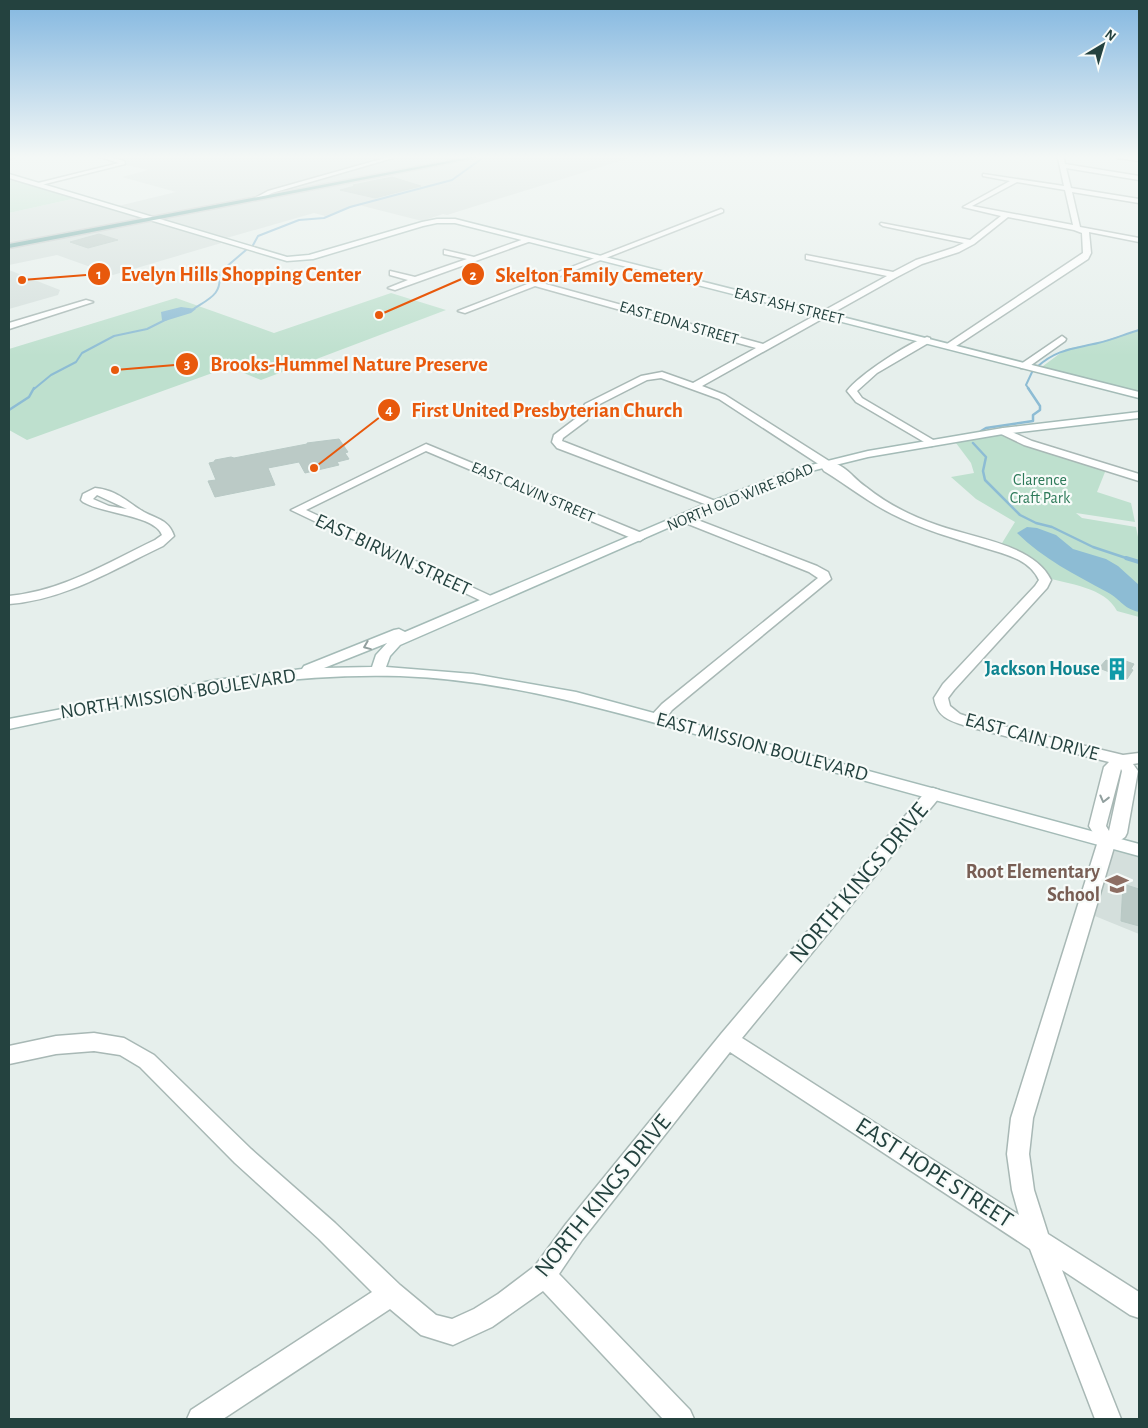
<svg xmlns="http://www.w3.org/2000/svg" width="1148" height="1428" viewBox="0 0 1148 1428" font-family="'Alegreya Sans',sans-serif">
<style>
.built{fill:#d4dfdc}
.green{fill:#bee0ce}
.water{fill:#8dbcd4}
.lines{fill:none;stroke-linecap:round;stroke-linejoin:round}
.stream-far2{stroke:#8dbcd4;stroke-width:2}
.stream-far1{stroke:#8dbcd4;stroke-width:2.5}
.stream{stroke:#8dbcd4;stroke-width:4}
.building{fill:#bbcac6;stroke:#b8c9c5}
.street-casing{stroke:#a8b8b5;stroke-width:3}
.secondary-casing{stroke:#a4bbb7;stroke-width:3}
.primary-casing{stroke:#c2cac9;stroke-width:3}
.street{fill:#fff;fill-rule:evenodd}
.secondary{fill:#fff;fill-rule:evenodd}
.primary{fill:#6aa5a1;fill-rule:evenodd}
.oneway{stroke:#92a09f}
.labels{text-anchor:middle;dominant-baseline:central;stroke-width:4.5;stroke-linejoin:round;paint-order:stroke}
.far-street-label{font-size:16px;fill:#24423f;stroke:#f7fbf9}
.far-park-label{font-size:16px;fill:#2d7a59;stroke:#f7fbf9}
.street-label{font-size:20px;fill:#24423f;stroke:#f7fbf9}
.culture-label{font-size:20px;font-weight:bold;fill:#0d838f;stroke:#f7fbf9;text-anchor:end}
.education-label{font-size:20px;font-weight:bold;fill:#785e54;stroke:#f7fbf9;text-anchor:end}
.near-street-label{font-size:24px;fill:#24423f;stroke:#f7fbf9}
.leader{fill:none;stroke:#e8590c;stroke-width:2}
.callout-dot{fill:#e8590c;stroke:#f7fbf9;stroke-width:2}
.mark-label{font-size:15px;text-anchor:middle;font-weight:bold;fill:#fff}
.callout-label{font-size:21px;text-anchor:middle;font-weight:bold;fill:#e8590c;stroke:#f7fbf9;stroke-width:4.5;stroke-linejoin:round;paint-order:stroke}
</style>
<rect width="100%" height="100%" fill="#e6efec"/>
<!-- built -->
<path class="built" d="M114,156H636L447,215L443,214L422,221L359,205L325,216L314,213L223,239L228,241L113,275L57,255L9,265V213L81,197L114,207L176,192L122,177L148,170L122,164L121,162L106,157Z
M9,270L60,290L58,295L9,309Z
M1107,841L1139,850V934L1085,912Z"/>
<!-- green -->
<path class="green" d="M9,176L81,197L9,213Z
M391,293L446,310L261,380L229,367L27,440L9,430V349L176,298L274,333Z
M1139,330V395L1039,369L1066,349L1097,343Z
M1003,431L1019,440L1107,467L1097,492L1131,503L1135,522L1076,513L1082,518L1136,527L1139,542V617L1117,611C1105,587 1068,584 1044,577L1041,570L999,548L1015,522L976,499L951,477L974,473L971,463L953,439Z"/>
<!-- water -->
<path class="water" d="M181,307L196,309L191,313L165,321L162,320L161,312Z
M1027,527L1037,528L1056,535L1073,549L1106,559L1118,566L1139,585V612C1122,608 1122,600 1107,592C1076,575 1043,559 1017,533Z"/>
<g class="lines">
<!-- stream-far2 -->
<path class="stream-far2" d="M252,247L258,236L299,220L324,218L350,207L452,180L480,160
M192,310C208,299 223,295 219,273L246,250
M1037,367C1057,349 1073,349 1098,343C1112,340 1125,334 1139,330
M34,389L51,375L76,362L82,353L114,336L147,329L167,319
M1029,389L1026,385L1033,370"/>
<!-- stream-far1 -->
<path class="stream-far1" d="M9,410L29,397L34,388
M981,431L986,428L1033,421V415L1040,410V406L1028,388
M973,443L986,457L983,471L985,480L1020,515L1036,523L1052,527L1093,547L1129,559"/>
<!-- stream -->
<path class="stream" d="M1126,558L1139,562"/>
</g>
<!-- building -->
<path class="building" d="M392,177L421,186L375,198L340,190L355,186L353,185Z
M99,234L118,240L88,248L70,242Z
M339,439L348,452L345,453L349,459L337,462L339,465L305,473L299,462L268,468L275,485L215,497L208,481L216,480L209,463L214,462L215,460L231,457L234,458L307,444V443Z
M1120,659L1134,664L1131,669L1133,670L1127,679L1099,668L1106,660L1117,664Z
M1123,884L1139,889V926L1121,921Z"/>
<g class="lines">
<defs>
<path id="street" d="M9,156H16L9,159Z
M97,156H105L124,161L125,164L37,186L34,184L119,163Z
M392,156H400L272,193L260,199L255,198L268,191Z
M1060,156H1066L1064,158L1065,164L1139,176V180L1066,168L1071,188L1139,199V203L1072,192L1080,227L1139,238V242L1089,232L1091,253L1088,259L953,348H947V344L1083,253L1082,233L1074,230L1008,217L974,244L959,252L922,264L897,277L702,386L725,395L829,461C850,468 850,476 866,487C887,504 911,516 937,525C972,538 1034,544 1051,580L1047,588L954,690L948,698L950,706L960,714L978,720L1123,755L1139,753V763L1133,764L1138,771L1127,833L1125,837L1115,844L1033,1118L1029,1154L1034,1190L1048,1234L1139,1292V1318L1130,1315L1062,1270L1121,1419H1095L1030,1249L730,1052L582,1240L559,1274L690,1410L694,1419H663L543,1291L492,1327L453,1345L421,1335L390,1309L223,1419H187L191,1410L372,1292L319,1239L235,1163L140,1067L120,1055L94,1051L56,1054L9,1064V1046L56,1036L94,1033L124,1038L154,1055L251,1149L335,1223L400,1285L436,1315L452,1319L474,1309L498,1294L535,1266L566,1224L721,1034L927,790L933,788L939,790L941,794L939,798L742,1038L1019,1215L1012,1190L1007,1154L1011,1118L1098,841L1089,826L1104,767L1109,762L969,727C951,721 937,718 934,698L943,684L1035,586L1039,580C1029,559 1005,554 985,548C953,538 921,529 892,514C868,502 847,485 824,471L820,465L719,399L661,378L647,380L592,408L587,420L563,438L562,441L718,502L720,504L718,506H710L557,448L552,442L554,435L579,416L585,404L641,376L662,372L693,383L756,348L535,286L465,313L458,311L721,209L723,210V212L542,283L763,344L887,276L806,259V255L893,272L916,260L953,248L964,243L883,226L880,224L881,223L970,240L1001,216L963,207L1010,181L983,176V174L1064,186L1058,158ZM1017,182L1065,190L1073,225L972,206ZM1121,769L1122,771L1109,831L1106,826Z
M1115,156L1139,157V161L1118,158Z
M527,238L534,240L395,290L388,288L408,280L390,275V271L415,277L467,259L444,254V250L474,257Z
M86,300L93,302L9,329V323Z
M1062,336L1066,339L1065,341L1027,368H1021V364Z
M927,337L930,338V342L877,373L857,391L862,398L935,441L936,443L935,445L931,446L856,402L847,391C859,375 908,343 927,337Z
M1003,428L1032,441L1139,474V481L1024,445L999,433L998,431Z
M426,444L644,534L646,537L640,541L636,540L426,451L306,510L493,597L495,600L493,603L488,604L291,510Z
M95,488C117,490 127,502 144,512C157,519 169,520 174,536L163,546C114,569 65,600 9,604V596C62,591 107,563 155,540L162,535C155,515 103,514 83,502L81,500L83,494ZM97,495L127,509L109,506L93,499Z
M682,514L817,566L828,572L831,579L672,710C666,718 662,724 652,721L649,718L662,704L818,578L809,572L678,520L676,518Z"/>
<path id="secondary" d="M9,174L287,257L309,255L422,222L437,219H455L1139,392V398L455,223H437L423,226L313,259L287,261L9,178Z
M1139,412V418L1003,434L868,457L803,473L718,506L400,645L390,656L386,667L473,674L576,692L1139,844V856C1004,819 870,782 735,745C625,715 515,680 400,676C268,672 137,701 9,729V719L216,680L302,669L304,666L394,630L399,629L405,632L710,502L795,469L868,451L1003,428ZM387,643L376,655L372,667L324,668Z"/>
<path id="primary" d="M475,156H485L9,248V244Z"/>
</defs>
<!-- street casing -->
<use href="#street" class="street-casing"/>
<!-- secondary casing -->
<use href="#secondary" class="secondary-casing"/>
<!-- primary casing -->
<use href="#primary" class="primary-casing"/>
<!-- street -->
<use href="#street" class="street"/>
<!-- secondary -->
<use href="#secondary" class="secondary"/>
<!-- primary -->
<use href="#primary" class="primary"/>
</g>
<!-- one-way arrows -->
<defs><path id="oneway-chevron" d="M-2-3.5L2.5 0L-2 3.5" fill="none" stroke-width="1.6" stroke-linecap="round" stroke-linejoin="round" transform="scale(1.25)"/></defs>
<g class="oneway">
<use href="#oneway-chevron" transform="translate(367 646) rotate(158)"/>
<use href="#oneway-chevron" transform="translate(1104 799) rotate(104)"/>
</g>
<!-- sky -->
<linearGradient id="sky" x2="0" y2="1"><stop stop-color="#83b7e0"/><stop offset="0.44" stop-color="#f4f8f6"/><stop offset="1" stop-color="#f4f8f6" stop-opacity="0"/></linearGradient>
<rect width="1148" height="356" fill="url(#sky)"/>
<!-- icons -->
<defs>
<symbol id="building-bare" viewBox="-9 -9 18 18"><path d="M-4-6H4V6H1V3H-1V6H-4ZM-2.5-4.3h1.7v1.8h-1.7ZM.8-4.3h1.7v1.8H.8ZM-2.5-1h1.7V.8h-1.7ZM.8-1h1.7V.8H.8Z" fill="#0f9aa8" stroke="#f7fbf9" stroke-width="2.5" paint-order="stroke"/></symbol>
<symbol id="school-bare" viewBox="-9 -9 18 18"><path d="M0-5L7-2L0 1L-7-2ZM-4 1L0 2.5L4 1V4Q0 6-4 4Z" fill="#8d6e63" stroke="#f7fbf9" stroke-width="2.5" paint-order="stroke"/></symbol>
</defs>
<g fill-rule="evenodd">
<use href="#building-bare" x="1101" y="653" width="32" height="32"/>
<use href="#school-bare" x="1101" y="868" width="32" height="32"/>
</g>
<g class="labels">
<!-- far-street labels -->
<g class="far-street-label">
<text transform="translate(789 306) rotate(14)">EAST ASH STREET</text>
<text transform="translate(679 323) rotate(16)">EAST EDNA STREET</text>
<text transform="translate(533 492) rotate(23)">EAST CALVIN STREET</text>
<text transform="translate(740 497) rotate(-22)">NORTH OLD WIRE ROAD</text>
</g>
<!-- far-park labels -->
<g class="far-park-label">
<text x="1040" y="480">Clarence<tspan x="1040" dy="18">Craft Park</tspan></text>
</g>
<!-- street labels -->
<g class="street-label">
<text transform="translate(393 555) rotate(25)">EAST BIRWIN STREET</text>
<text transform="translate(178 694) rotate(-9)">NORTH MISSION BOULEVARD</text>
<text transform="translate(1032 737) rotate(15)">EAST CAIN DRIVE</text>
<text transform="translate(762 747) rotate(15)">EAST MISSION BOULEVARD</text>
</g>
<!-- culture labels -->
<g class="culture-label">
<text x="1100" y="669">Jackson House</text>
</g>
<!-- education labels -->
<g class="education-label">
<text x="1100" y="872">Root Elementary<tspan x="1100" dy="23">School</tspan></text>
</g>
<!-- near-street labels -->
<g class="near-street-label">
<text transform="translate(859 883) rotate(-50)">NORTH KINGS DRIVE</text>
<text transform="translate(934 1173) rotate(33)">EAST HOPE STREET</text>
<text transform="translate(603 1196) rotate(-51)">NORTH KINGS DRIVE</text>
</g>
</g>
<!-- callouts -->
<path class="leader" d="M22 280L99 274M379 315L473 274M115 370L187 364M314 468L389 410"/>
<g class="callout-dot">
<circle cx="22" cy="280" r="5"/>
<circle cx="379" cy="315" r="5"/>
<circle cx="115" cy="370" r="5"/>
<circle cx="314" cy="468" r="5"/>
<circle cx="99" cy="274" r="12"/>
<circle cx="473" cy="274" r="12"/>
<circle cx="187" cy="364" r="12"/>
<circle cx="389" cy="410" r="12"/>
</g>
<g class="mark-label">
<text x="99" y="279">1</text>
<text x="473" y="280">2</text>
<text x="187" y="369">3</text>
<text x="389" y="415">4</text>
</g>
<g class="callout-label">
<text x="241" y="281">Evelyn Hills Shopping Center</text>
<text x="599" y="282">Skelton Family Cemetery</text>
<text x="349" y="371">Brooks-Hummel Nature Preserve</text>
<text x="547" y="417">First United Presbyterian Church</text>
</g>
<!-- border -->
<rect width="1148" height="1428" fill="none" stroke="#24423f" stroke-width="20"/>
<!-- north arrow -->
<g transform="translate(1103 45) rotate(38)" stroke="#f7fbf9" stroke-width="4" paint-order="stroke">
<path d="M0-4L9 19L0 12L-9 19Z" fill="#24423f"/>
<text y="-8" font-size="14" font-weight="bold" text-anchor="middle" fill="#24423f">N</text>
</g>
</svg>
